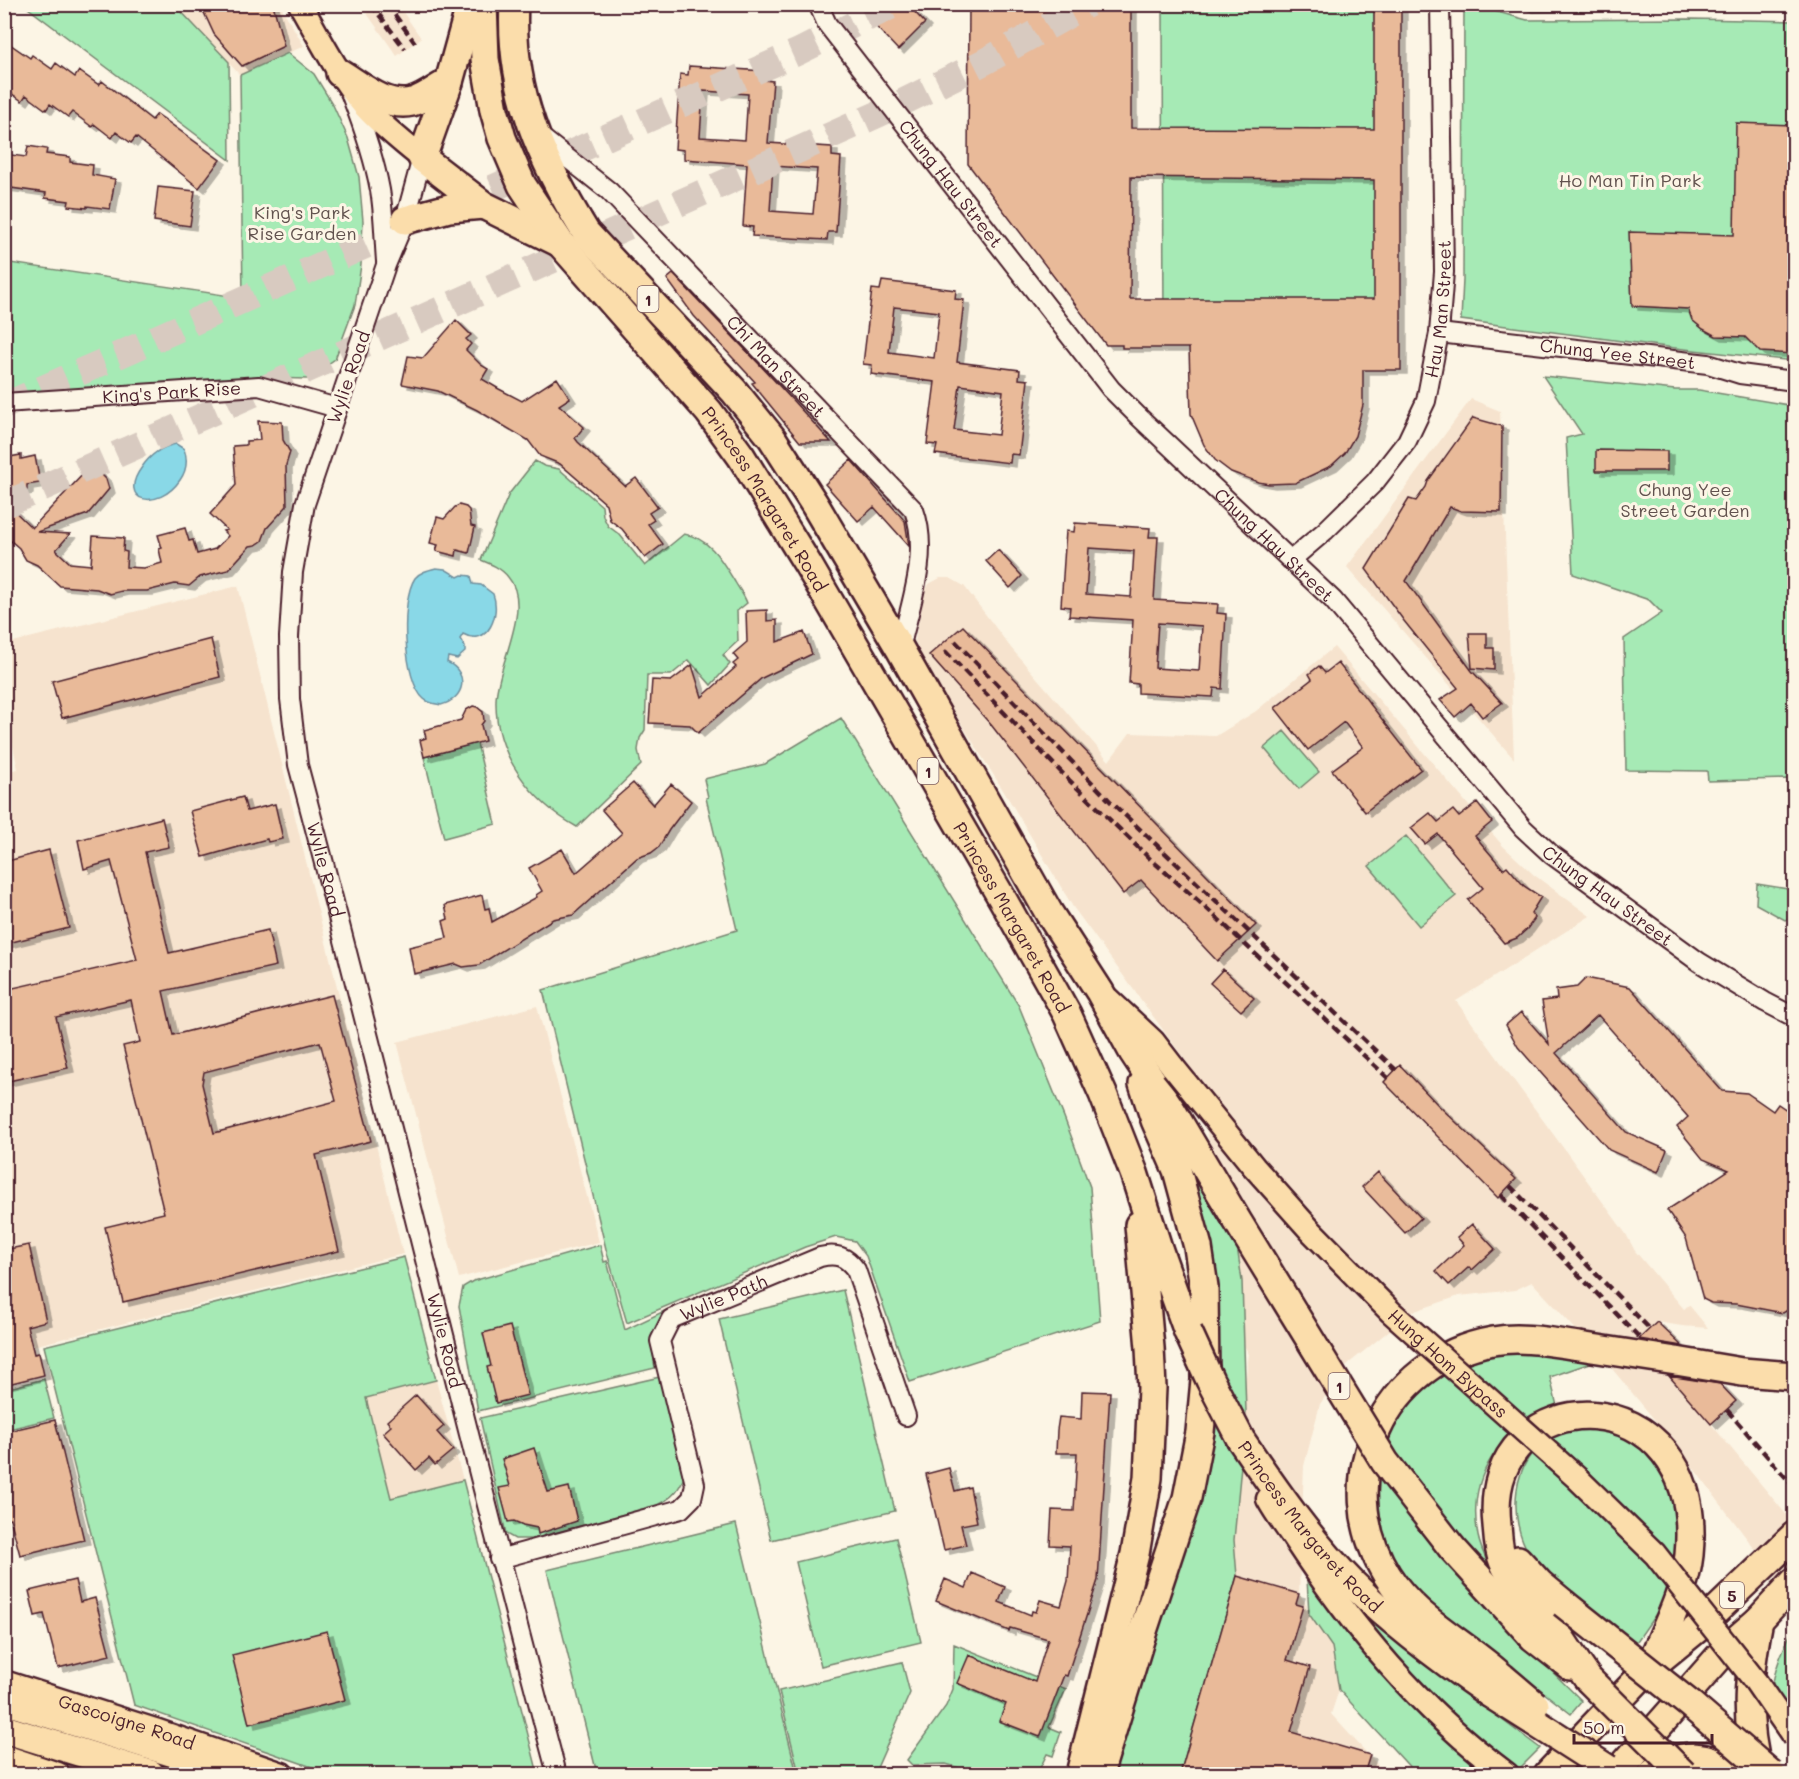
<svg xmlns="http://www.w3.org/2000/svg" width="1799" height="1779" viewBox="0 0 1799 1779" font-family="Mali,sans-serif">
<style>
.built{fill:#f6e3ce}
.green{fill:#a6eab5;stroke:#788470;stroke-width:1.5}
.water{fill:#89d8e7;stroke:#708e9c;stroke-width:1.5}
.building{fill:#e9ba99;stroke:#4a1f2b;stroke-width:1.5;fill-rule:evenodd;filter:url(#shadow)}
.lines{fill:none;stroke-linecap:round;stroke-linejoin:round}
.highway-tunnel{stroke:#d8cac0;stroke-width:27;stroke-dasharray:27 14;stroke-linecap:butt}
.minor-casing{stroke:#4a1f2b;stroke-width:22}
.major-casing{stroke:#4a1f2b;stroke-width:27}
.highway-casing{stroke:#4a1f2b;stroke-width:32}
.minor{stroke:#fcf5e5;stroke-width:18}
.major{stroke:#fbddab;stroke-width:22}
.highway{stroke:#fbddab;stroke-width:27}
.rail{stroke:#4a1f2b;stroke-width:4.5;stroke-dasharray:9 4.5;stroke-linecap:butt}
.major-bridge-casing{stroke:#4a1f2b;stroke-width:27;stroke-linecap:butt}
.highway-bridge-casing{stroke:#4a1f2b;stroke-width:32;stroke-linecap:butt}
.major-bridge{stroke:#fbddab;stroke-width:22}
.highway-bridge{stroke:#fbddab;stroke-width:27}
.labels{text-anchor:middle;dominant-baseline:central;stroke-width:6;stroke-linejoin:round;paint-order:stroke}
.shield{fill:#fcf5e5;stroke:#7f5f63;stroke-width:1.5}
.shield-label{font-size:16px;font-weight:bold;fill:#4a1f2b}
.park-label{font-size:18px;fill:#61524e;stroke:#fcf5e5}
.street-label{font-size:18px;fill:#4a1f2b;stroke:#fcf5e5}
</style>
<defs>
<filter id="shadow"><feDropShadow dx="6" dy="4" stdDeviation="0" flood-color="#0004"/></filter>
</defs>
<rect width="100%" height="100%" fill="#fcf5e5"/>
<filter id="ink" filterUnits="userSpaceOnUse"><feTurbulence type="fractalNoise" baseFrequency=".0167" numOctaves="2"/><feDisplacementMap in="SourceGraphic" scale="12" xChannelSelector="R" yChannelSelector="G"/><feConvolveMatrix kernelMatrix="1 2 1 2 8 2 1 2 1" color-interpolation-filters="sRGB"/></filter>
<g filter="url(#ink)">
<!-- built -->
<path class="built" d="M175,5H280L304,46L240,75Z
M361,5H398L421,38L397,56Z
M1471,399L1500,411L1514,759L1347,567Z
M940,578H950L964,586L1011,648L1109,761L1130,733L1216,736L1256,711L1334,647L1503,846L1534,875L1590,916L1456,1001L1626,1234L1635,1251L1684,1309L1689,1305L1708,1328L1682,1326L1657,1322L1635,1343L1682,1389L1794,1524V1606L1779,1581L1679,1449L1608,1364L1532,1282L1515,1290L1459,1296L1412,1312L1348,1364L1320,1404L1304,1466L1299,1594L1307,1605L1309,1615L1332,1647L1339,1690L1331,1714L1386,1774H1135L1241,1416L1249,1354L1232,1325L1212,1226L1211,1149L1191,1068L1073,907L1008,798L927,669L915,641L924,593L929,584Z
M238,586L403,1254L5,1353L4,772L18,769L5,710V644Z
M537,1006L599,1242L459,1278L397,1042Z
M436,1380L463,1480L391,1498L366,1398Z"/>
<!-- green -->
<path class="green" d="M24,5H175L229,62L230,160Z
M1163,5H1374L1381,342L1164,343Z
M1464,5H1472L1527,20L1690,19L1794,21V361L1675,348L1461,320L1463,280Z
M1511,5H1620V10L1533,12Z
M288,53L314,74L333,105L348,138L359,177L363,221L361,265L355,305L335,359L307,379L267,378L137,385L7,395L4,391V262L243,298L240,75Z
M1543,376L1675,390H1699L1794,406V784L1788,779L1708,781L1707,771L1626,770L1624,639L1662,613L1649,600L1573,574L1566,438L1582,434Z
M535,461L544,466L559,469L602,506L603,516L608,526L620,535L645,566L684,534C710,538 722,561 735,582C739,589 744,595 747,603L737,611L738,641L723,655L730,664L711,685L689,660L671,675H647L645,730L640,738L638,750L641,765L577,827C532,802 495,755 496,701C496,666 534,607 508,577C501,568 491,564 481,560L509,494Z
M841,718L1019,1006L1064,1117L1090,1187L1100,1321L910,1382L866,1256L855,1241L836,1237L805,1247L627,1323L606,1249L543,990L737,930L706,798L708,797L704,779L765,764Z
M1284,731L1319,772L1299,789L1264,748Z
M477,743L496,824L444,838L424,757Z
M1406,836L1456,896L1419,926L1369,866Z
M1757,884L1794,890V919L1791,918L1785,920L1756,904Z
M1199,1183L1237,1246L1242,1281L1246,1412L1234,1540L1237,1576L1180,1774H1111L1198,1501L1193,1186Z
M600,1245L604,1262L607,1261L625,1330L677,1305C651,1329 650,1334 655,1368L478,1411L459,1306L463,1287L473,1281Z
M404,1257L436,1380L366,1398L391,1498L463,1480L538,1774H332L134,1705L44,1346Z
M843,1290L895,1511L771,1540L719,1319Z
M1518,1352L1593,1362L1550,1377L1557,1406C1502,1428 1466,1475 1478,1536C1481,1551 1489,1565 1495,1579L1461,1541L1386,1442C1413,1386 1456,1356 1518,1352Z
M660,1377L685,1474C680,1490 672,1498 657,1505L532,1539H515L506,1534L480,1418Z
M44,1379L54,1418L5,1430V1389Z
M1609,1428L1647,1449L1675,1498L1677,1556L1666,1594L1658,1611L1635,1644C1617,1630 1598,1616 1580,1602C1562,1588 1543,1575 1530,1555C1507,1519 1511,1458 1551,1437C1556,1434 1562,1430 1568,1429C1581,1426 1596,1429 1609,1428Z
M1379,1472L1525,1645L1582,1701L1571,1714L1429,1603C1389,1564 1375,1528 1379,1472Z
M736,1524L797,1774H597L547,1570Z
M896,1538L921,1642L821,1666L796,1562Z
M1307,1579C1360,1650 1417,1721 1489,1774H1416L1339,1690L1332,1647L1309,1614Z
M1365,1618L1540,1748L1519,1769C1458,1723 1412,1678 1365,1618Z
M1790,1635L1794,1640V1723L1768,1721C1771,1685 1774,1668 1790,1635Z
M954,1644L1066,1689L1049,1727L1061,1732L1053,1756L1047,1754L1037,1774H980L946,1764L912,1765L907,1760L946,1706L953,1689Z
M902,1662L910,1693L876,1770L857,1774H799L779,1691Z"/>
<!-- water -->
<path class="water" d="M176,444L184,449C188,460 187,470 180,480C158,512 116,502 142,467C150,455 161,447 176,444Z
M436,568L445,569L458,577L462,575L471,576L473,584L481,585L493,594C501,614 488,648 463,634L460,639L465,647V652L457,659L448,657L447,662C470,673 465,699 441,705C436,704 428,703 424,699C403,681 400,600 415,578C420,572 428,570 436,568Z"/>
<!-- building -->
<path class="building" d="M200,4H273L284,46L242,66L214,34Z
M881,4H907L925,23L898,50L868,18Z
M969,4H1131V128L1374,129V4H1401V370H1363V405L1355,436L1345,453L1331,466L1295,483L1269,484L1258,482L1231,472L1215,460L1204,445L1191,414L1189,348H1122V345H1106L968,164ZM1131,177L1374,180V299H1130Z
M4,40L30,58L32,55L52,69L56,63L75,77L79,71L99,85L102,81L152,120L157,114L220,160L199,188L136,137L131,143L116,132L112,138L94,124L92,127L72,112L68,117L50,104L46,110L26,95L22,101L4,88Z
M689,66L764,71L763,80L773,81L768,143L832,147V156L841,157L836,232H828L827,240L752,236L753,227L743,226L747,164L684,159V150L675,149L680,74L688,75ZM703,91L748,94L745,140L700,137ZM773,166L817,169L813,214L770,211Z
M1736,123L1794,125V354L1760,352L1745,337L1716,336L1703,329L1692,320L1688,309L1632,306L1629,232L1734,235Z
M28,146L47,149L46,154L70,157V162L93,165L92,175L115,179L110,209L87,206V208L68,206L69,201L45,198L46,193L4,187V154L26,157Z
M158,187L195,191L190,226L154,221Z
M673,274L760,365L831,442H800L752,383L755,382L694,316L667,279Z
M882,281L956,290L955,299L964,300L957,362L1020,370L1019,379L1028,380L1019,455L1011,454L1010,463L935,454L937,445L927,444L935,382L871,374L872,365L863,364L872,289L880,290ZM894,307L939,312L934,358L889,352ZM960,385L1003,391L998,435L954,430Z
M456,320L471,335L466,339L471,344L466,350L481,365L488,369L482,379L499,389L522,401L557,378L570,398L559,405L584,427L575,438L578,442L625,486L636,478L658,507L649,513L654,520L648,524L663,544L645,558L622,529L610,520L606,504L560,464L540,456L528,440L477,410L438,391L402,384L408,356L423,358Z
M1473,418L1502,426L1501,512L1461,511L1450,507L1406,581L1472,671L1502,703L1482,717L1471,703L1455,717L1440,700L1458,688L1404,621L1366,569L1409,499L1416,501L1426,487L1428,481Z
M258,421L282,422L283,440L290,452L286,465L287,506L267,528L262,541L256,545L250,546L228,570L200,577L189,586L175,584L147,591H122L110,594L97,589L60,586L37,565L26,560L19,548L4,535V501L32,528L87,470L92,469L98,471L106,479L109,489L88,514L37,532L70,534L56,550L70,563L91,565L93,536L124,538L123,551L127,552L126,567L144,568L162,563L159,549L162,548L158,535L185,528L189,541L193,540L197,554L215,549L228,536L223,531L227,530L210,514L236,485L233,446L246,445V441L260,440Z
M1596,450L1667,451V471H1596Z
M21,455V459L35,456L40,483L27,485V490L4,495V458Z
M851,460L905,521L909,546L874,507L858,521L825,484Z
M459,505L466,507L469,510L471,526L475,527L469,553L457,550L456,556L436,551L438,545L430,543L437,517L444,519L455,507Z
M1075,523L1150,528L1149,537H1158L1154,600L1218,604L1217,613L1226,614L1222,689L1214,688L1213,697L1138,693V684L1129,683L1133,620L1069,616L1070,607L1061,606L1066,531L1074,532ZM1089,548L1134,551L1131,597L1086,594ZM1158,623L1202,626L1199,671L1155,668Z
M998,550L1022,576L1010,588L986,561Z
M767,610V621L777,620V642L804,632L812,654L762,678L698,733L690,725L649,723L652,680L671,681L692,665L702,697L736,667L733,664L738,660L733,654L747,642L746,611Z
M963,626L1256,925L1217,961L1141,880L1123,894L992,726L929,655Z
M1469,633H1487V648H1494V670L1472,668Z
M211,639L220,677L62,718L52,681Z
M1338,663L1421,769L1365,812L1332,770L1363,747L1344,722L1308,750L1275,708L1312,679L1309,674L1319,666L1325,673Z
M473,706L477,707L483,712L484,721L481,725L485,741L424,757L420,740L426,738L424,730L461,720L466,710Z
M633,783L653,805L671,784L691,801L669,830L659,847L651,853L637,858L573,915L553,919L479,965L463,967L456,964L414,974L409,947L447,938L443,921L448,919L445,905L482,895L485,909L489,908L492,922L537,897L536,895L542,891L529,868L562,849L576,873L622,833L602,810Z
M243,797L247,811L275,804L283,839L268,842L267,839L203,857L190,811Z
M1477,803L1492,822L1475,836L1503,869L1507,866L1524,886L1541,897L1531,913L1535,918L1527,929L1517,938L1504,943L1468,900L1483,888L1438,834L1425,844L1411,828L1430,813L1438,822L1453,810L1459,817Z
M162,818L169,847L145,852L169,953L268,930L276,966L163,991L173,1035L332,995L371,1141L316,1155L339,1251L123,1302L105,1227L164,1213L123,1046L140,1042L131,1000L56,1017L68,1068L4,1082V990L137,960L111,861L84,869L78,840ZM320,1042L336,1101L214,1133L202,1084L204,1072Z
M49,850L69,928L4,944V862Z
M1223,969L1254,998L1241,1011L1210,983Z
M1586,978L1630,987L1722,1091L1747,1093L1773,1111L1778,1104L1794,1115V1306L1783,1313L1736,1304L1711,1303L1703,1299L1686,1238L1667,1210L1729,1170L1703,1159L1677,1127L1688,1117L1598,1015L1556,1053L1626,1132L1667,1150L1658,1172L1609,1150L1518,1047L1506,1025L1521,1012L1549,1044L1542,1001L1557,999L1556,990L1577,987Z
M1400,1065L1438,1105L1516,1179L1498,1198L1384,1082Z
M1378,1172L1421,1218L1405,1233L1362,1187Z
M1472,1224L1495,1249L1472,1270L1469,1267L1449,1285L1436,1271L1464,1245L1457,1237Z
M29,1245L46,1321L27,1326L34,1354L39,1353L44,1375L4,1385V1250Z
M1657,1322L1682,1346L1639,1339Z
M510,1326L528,1395L496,1403L487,1367L491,1366L483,1333Z
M1669,1376L1720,1384L1736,1401L1711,1424Z
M1082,1391L1110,1392L1098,1580L1067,1676L1064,1675L1040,1737L999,1721L1006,1704L957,1683L969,1655L1035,1682L1048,1639L1010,1628L1009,1631L936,1601L945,1579L966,1588L972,1573L1005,1587L999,1602L1031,1615L1032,1611L1036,1612L1040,1600L1061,1606L1068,1581L1070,1546L1050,1545L1052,1510L1074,1511L1077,1453H1056L1057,1430L1059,1417L1081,1419Z
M416,1395L444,1426L437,1432L453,1450L435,1465L429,1458L416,1470L383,1433L391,1426L387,1421Z
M55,1420L84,1540L20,1555L10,1518L4,1519V1432Z
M534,1448L548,1492L569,1487L577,1521L538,1534L537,1528L523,1525L514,1521L508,1522L499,1488L510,1486L502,1459Z
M949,1468L955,1491L970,1487L977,1522L961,1525L966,1545L944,1550L926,1474Z
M1237,1576L1299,1594L1296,1604L1303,1606L1287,1660L1310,1667L1291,1732L1370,1755L1364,1774H1180Z
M75,1580L80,1602L95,1598L110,1655L58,1668L44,1614L35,1616L29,1591Z
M327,1631L345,1700L249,1724L232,1655Z"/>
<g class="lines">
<!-- highway-tunnel -->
<path class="highway-tunnel" d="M455,205L798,52L895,4
M4,406L409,226
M4,505L883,112L984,62L1088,4"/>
<defs>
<g id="minor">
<path id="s1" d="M818,4L827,24L1111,389L1138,416L1333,600L1523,828L1551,854L1699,962L1765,1002L1794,1017"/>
<path d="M351,95C363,126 374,157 380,190C384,213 384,237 386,261"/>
<path id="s2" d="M537,134L609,191L914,510C930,554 910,605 900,649"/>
<path id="s3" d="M422,158L405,220L386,265L305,504L293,572L289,637L290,699L298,765C388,1100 467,1439 557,1774"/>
<path id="s4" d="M1439,333L1708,364L1740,374L1794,381"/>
<path id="s5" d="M4,403L259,386L337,408"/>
<path id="s6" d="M1291,560L1325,531L1375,482L1407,441L1426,401L1439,333L1444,272L1440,4"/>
<path id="s7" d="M499,1559L681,1509L692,1498L695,1484L660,1341L671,1319L820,1257C836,1253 846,1256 856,1270L906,1416"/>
</g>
<g id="major">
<path d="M300,4C320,39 338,75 364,106C381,125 402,142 422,158"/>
<path d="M1108,999L1153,1041L1173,1067"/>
<path d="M1268,1499C1275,1512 1284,1524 1293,1537C1352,1627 1420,1710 1507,1774"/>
<path id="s8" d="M4,1682L155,1730L282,1774"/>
<path d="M4,1756L58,1774"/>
</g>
<g id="highway">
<path d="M474,4L467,17L449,82L422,158L483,205L558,242"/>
<path id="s9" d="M483,4L485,59L494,110L502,138L522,185L561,244L709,412L741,456L807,563L1003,900L1067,1014L1103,1094L1134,1173L1159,1251L1188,1332"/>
<path d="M514,4C509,90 542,162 586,233L734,391L772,438L815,505L900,649L1049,913L1100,992L1133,1052L1172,1111L1235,1217"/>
<path d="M340,73C361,86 386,108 412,102C426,98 437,88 449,82"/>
<path d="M405,220L449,208L483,205"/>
<path d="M1676,1361L1742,1372L1794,1376"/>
<path id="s10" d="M1241,1440C1275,1490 1310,1541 1353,1584C1394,1625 1441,1660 1489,1693"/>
<path d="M1452,1548L1533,1637L1570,1666"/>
<path d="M1518,1560L1540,1584L1563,1603"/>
<path d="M1759,1620C1748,1677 1744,1718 1759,1774"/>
<path d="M1502,1677C1464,1642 1415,1620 1387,1575C1328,1480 1384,1360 1493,1341C1522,1336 1550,1342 1579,1346"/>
<path d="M1588,1679C1575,1661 1563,1641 1550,1623C1534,1602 1513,1585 1503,1561C1498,1549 1498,1537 1497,1525C1480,1376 1707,1372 1689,1555C1685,1593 1664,1631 1650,1667"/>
<path d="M4,1700L241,1774"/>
<path d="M4,1729L150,1774"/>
<path d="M1080,1774L1135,1554L1148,1478L1152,1388L1150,1348L1139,1225"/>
<path d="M1099,1774L1140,1640L1187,1498L1200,1432L1205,1380L1204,1287L1198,1247L1177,1170L1155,1120L1143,1084"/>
<path d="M1548,1774L1650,1667L1699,1627L1794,1536"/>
<path d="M1616,1774L1727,1648L1759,1620L1794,1582"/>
<path d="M1652,1774C1681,1749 1709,1754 1739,1774"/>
</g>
</defs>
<!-- minor casing -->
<use href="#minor" class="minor-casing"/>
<!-- major casing -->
<use href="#major" class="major-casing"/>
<!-- highway casing -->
<use href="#highway" class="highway-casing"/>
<!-- minor -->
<use href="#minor" class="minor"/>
<!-- major -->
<use href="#major" class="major"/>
<!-- highway -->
<use href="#highway" class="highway"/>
<!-- rail -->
<path class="rail" d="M371,4L405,49
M387,4L415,43
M955,641L1111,802L1396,1070
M945,651L1064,775L1148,857L1202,904L1388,1078
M1510,1186L1650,1329
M1501,1195L1640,1338
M1727,1410L1794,1487"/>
<defs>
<g id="major-bridge">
<path id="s11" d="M1173,1067L1254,1167L1311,1231L1391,1312L1577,1478L1655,1554L1756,1682L1794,1737"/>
</g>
<path id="highway-bridge" d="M1235,1217L1385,1462L1452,1548
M1188,1332L1210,1380L1241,1440
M1579,1346L1676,1361
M1563,1603L1691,1705L1771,1774
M1502,1677L1535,1705
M1588,1679L1683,1774
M1489,1693L1608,1769"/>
</defs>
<!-- major-bridge casing -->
<use href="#major-bridge" class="major-bridge-casing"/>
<!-- highway-bridge casing -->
<use href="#highway-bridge" class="highway-bridge-casing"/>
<!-- major-bridge -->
<use href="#major-bridge" class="major-bridge"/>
<!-- highway-bridge -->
<use href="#highway-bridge" class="highway-bridge"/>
</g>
</g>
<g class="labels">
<!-- shield labels -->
<g class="shield">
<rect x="637.5" y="286" width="21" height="26" rx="4.5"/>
<rect x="917.5" y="758" width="21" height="26" rx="4.5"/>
<rect x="1328.5" y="1373" width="21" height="26" rx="4.5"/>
<rect x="1720" y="1582" width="24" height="26" rx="4.5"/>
</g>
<g class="shield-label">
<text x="648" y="299">1</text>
<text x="928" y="771">1</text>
<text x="1339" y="1386">1</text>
<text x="1732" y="1595">5</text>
</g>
<!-- park labels -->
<g class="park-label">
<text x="1630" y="180">Ho Man Tin Park</text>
<text x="302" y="212">King's Park<tspan x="302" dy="21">Rise Garden</tspan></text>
<text x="1685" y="489">Chung Yee<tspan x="1685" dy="21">Street Garden</tspan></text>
</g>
<!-- street labels -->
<g class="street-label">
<text stroke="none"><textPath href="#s1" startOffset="224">Chung Hau Street</textPath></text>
<text stroke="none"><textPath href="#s6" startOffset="304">Hau Man Street</textPath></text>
<text stroke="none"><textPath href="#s4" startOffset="180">Chung Yee Street</textPath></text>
<text stroke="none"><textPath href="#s2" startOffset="334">Chi Man Street</textPath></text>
<text transform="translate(348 377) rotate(-71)">Wylie Road</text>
<text stroke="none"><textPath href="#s5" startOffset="168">King's Park Rise</textPath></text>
<text stroke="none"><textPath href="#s9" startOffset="585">Princess Margaret Road</textPath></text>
<text stroke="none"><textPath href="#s1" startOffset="710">Chung Hau Street</textPath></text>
<text stroke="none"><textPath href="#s3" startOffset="736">Wylie Road</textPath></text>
<text stroke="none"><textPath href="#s1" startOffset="1196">Chung Hau Street</textPath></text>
<text stroke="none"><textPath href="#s9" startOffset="1071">Princess Margaret Road</textPath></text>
<text stroke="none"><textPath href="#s7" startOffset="447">Wylie Path</textPath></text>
<text stroke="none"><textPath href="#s3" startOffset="1222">Wylie Road</textPath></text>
<text stroke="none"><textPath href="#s11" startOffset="405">Hung Hom Bypass</textPath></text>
<text stroke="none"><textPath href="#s10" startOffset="111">Princess Margaret Road</textPath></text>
<text stroke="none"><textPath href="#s8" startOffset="129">Gascoigne Road</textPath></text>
</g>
</g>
<!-- margin -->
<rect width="1799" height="1779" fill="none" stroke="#fcf5e5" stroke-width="24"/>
<rect x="12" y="12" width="1775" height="1755" fill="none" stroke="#4a1f2b" stroke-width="2" filter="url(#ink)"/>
<!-- scale -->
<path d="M1574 1734v9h138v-9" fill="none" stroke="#4a1f2b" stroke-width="3"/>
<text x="1583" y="1734" font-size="18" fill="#4a1f2b" stroke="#fcf5e5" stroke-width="4.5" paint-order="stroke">50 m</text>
</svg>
